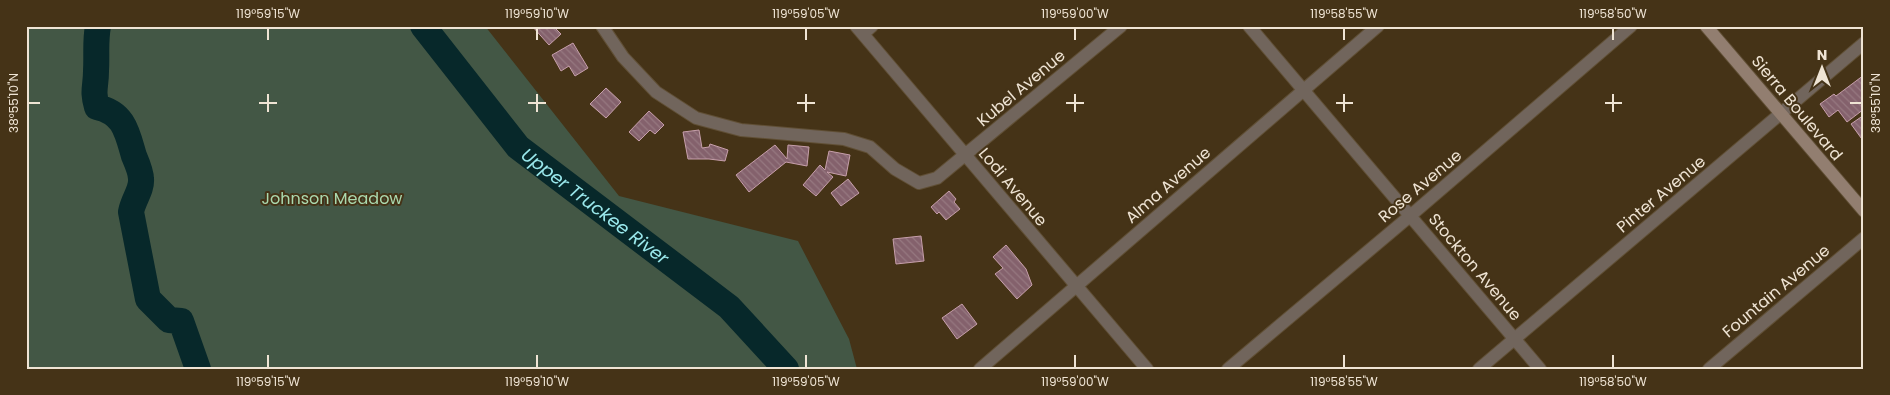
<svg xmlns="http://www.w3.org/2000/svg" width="1890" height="395" viewBox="0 0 1890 395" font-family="Poppins,sans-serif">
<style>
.park{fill:#435745}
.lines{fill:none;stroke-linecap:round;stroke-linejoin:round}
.river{stroke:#07282a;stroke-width:26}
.building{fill:url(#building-back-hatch);stroke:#c79fab}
.street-casing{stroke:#604f35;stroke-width:14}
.secondary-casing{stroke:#604f35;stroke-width:14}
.street{stroke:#71655c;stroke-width:12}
.secondary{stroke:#927e70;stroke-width:12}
.ticks{fill:none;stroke:#efe4d4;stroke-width:2}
.labels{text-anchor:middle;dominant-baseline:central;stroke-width:4;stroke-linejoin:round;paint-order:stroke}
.street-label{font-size:16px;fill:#efe4d4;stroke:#453317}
.park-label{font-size:16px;fill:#aad9af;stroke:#453317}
.water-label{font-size:18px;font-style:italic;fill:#9ae8ec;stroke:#453317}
.neatline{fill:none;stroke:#efe4d4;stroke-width:2}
.ticks-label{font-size:12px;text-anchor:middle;fill:#efe4d4}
</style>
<defs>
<pattern id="building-back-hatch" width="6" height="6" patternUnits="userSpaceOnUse" patternTransform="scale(1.25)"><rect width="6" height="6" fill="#84616c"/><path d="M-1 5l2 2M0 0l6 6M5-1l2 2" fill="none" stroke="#967880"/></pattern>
</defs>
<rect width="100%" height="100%" fill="#453317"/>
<!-- park -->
<path class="park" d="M26,26H485L619,196L798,241L849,339L857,369H26Z"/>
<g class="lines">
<!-- river -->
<g class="river">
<path d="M98,26C95,42 97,55 96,71C96,87 92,90 97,107C124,113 127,132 134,156C137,163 141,172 141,179C142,190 133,200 131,212L148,299L169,320L181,321L198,369"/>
<path id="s1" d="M423,26L518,147L729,307L786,369"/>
</g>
</g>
<!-- building -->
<path class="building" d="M532,26H553L561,34L549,45Z
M573,43L588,68L575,76L569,66L561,71L552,55Z
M1864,75V109L1847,122L1838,110L1829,117L1820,104L1834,94L1836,96Z
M606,88L621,102L606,118L590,104Z
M649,111L664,125L655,134L650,130L639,141L629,132Z
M1864,115V142L1851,124Z
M699,130L702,148L709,147L710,144L728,150L725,161L709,159H688L683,132Z
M775,145L787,159L788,145L809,147L807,166L786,162L749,192L736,175Z
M829,151L850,155L846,176L827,172L833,177L816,196L803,185L820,165L825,170Z
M848,179L859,193L841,206L831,193Z
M949,191L956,199L954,202L960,209L946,220L939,212L937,214L931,207Z
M921,236L924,261L896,264L893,239Z
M1006,245L1026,269L1032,285L1017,299L995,274L1003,268L993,257Z
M962,304L977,324L957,339L942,318Z"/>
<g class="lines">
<defs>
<path id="street" d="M602,26L623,57L656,92L696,118L741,130L844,139L870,147L895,169L919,183L937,178L1121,26
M856,26L1147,369
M1249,26L1540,369
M863,34L872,26
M980,369L1378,26
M1228,369L1410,216L1631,26
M1479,369L1864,43
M1709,369L1864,238"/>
<path id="secondary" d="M1706,26L1864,211"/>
</defs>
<!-- street casing -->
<use href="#street" class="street-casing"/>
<!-- secondary casing -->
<use href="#secondary" class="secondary-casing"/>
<!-- street -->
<use href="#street" class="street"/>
<!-- secondary -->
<use href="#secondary" class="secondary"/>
</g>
<!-- ticks -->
<path class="ticks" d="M268,28V40M537,28V40M806,28V40M1075,28V40M1344,28V40M1613,28V40M268,94V112M537,94V112M806,94V112M1075,94V112M1344,94V112M1613,94V112M28,103H40M259,103H277M528,103H546M797,103H815M1066,103H1084M1336,103H1353M1605,103H1622M1850,103H1862M268,355V368M537,355V368M806,355V368M1075,355V368M1344,355V368M1613,355V368"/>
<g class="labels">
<!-- street labels -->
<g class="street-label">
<text transform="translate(1021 88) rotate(-40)">Kubel Avenue</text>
<text transform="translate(1797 108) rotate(50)">Sierra Boulevard</text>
<text transform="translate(1168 185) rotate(-41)">Alma Avenue</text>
<text transform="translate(1420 186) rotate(-40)">Rose Avenue</text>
<text transform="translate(1013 187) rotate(50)">Lodi Avenue</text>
<text transform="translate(1661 194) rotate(-40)">Pinter Avenue</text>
<text transform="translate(1475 267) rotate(50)">Stockton Avenue</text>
<text transform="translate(1776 291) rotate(-40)">Fountain Avenue</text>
</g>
<!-- park labels -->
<g class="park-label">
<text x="332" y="198">Johnson Meadow</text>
</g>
<!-- water labels -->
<g class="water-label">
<text stroke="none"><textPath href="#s1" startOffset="251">Upper Truckee River</textPath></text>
</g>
</g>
<!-- border -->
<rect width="1890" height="395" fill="none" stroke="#453317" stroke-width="55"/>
<!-- north arrow -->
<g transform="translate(1822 68)" stroke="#453317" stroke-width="4" paint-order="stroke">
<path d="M0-4L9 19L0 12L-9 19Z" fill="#efe4d4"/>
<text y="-8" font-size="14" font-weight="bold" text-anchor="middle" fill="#efe4d4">N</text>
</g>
<rect x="28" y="28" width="1834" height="340" class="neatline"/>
<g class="ticks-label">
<text x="268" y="18">119°59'15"W</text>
<text x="537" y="18">119°59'10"W</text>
<text x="806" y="18">119°59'05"W</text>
<text x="1075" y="18">119°59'00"W</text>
<text x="1344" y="18">119°58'55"W</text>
<text x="1613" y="18">119°58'50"W</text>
<text transform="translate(14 103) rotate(-90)" y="4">38°55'10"N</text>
<text transform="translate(1876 103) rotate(-90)" y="4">38°55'10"N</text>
<text x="268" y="386">119°59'15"W</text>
<text x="537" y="386">119°59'10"W</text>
<text x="806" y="386">119°59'05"W</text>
<text x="1075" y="386">119°59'00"W</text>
<text x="1344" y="386">119°58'55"W</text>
<text x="1613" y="386">119°58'50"W</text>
</g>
</svg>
